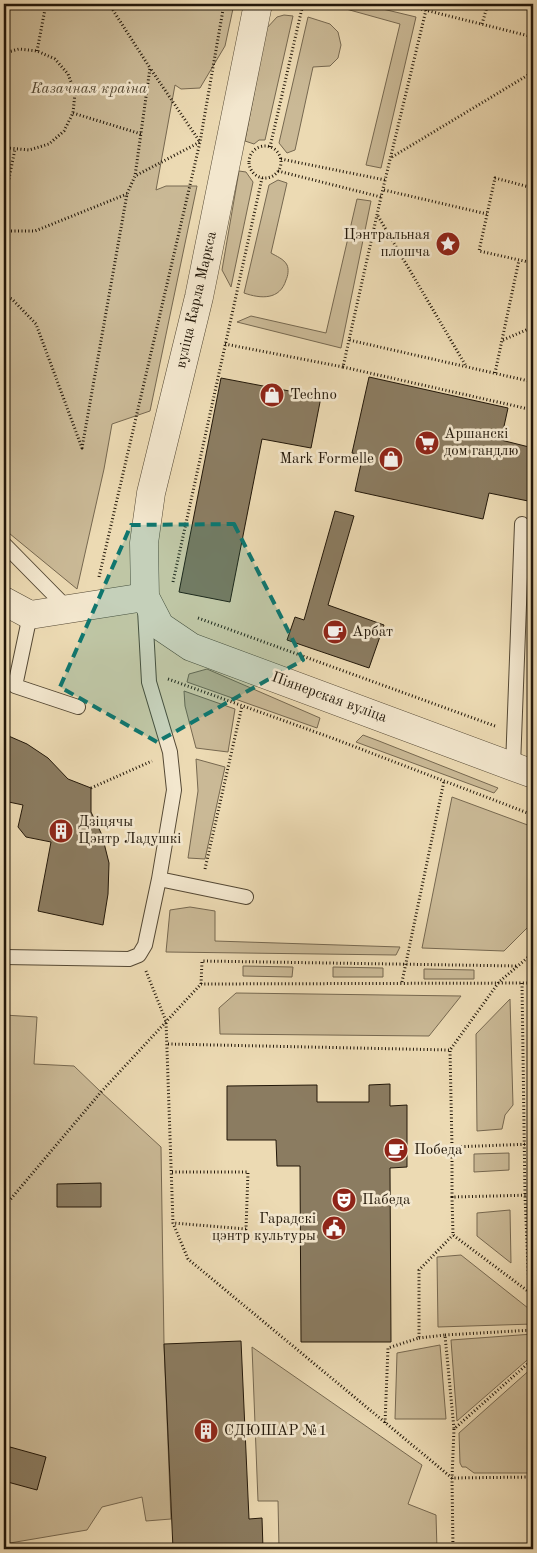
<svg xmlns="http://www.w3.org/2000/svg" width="537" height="1553" viewBox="0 0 537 1553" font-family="'Old Standard TT',serif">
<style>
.green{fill:#cab996;stroke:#766850}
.building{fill:#8b7c61;stroke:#221709}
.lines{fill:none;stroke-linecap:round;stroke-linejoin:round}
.service-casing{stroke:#544834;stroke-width:16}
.minor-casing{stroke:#544834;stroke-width:29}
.tertiary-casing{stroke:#544834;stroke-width:29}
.path{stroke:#221709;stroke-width:3;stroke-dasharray:1 2.5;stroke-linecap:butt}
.service{stroke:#f3e7ce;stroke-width:14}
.minor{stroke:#f3e7ce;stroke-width:28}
.tertiary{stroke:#f3e7ce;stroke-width:28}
.marked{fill:#0f766e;fill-opacity:0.2;stroke:#0f766e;stroke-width:4;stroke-dasharray:10 6;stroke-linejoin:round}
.labels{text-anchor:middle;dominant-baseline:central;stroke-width:5;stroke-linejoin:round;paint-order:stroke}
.park-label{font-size:15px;font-style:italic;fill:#544833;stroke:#f3e7ce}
.poi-label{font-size:15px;fill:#221709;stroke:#f3e7ce;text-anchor:start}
.street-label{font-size:15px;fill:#221709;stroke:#f3e7ce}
</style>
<rect width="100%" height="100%" fill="#ecdab3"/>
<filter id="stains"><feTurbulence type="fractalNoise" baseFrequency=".004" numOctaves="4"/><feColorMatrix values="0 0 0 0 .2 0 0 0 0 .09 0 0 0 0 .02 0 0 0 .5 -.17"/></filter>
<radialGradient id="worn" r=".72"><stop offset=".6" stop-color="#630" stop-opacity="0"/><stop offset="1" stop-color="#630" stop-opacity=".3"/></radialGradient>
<!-- green -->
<path class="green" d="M4,4H234L225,46L200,88L181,89L175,85L156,190L166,186H197L150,411L112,424L104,469L77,589L4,529Z
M328,4H362L416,17L381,168L366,165L400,24Z
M284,15L293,16L265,140H259L254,144L245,141L266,29L277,17Z
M308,17L330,24L338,32L341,45L338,58L330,66L313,67L295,150L287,153L279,143Z
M239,171L246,172L253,182L231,287L222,270Z
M278,180L287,183L271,253C276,256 284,259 287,265C289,269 288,276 286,280C280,300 261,299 244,293L269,185Z
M357,199L371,201L341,348L237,322L251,316L326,333Z
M207,669L320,718L317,728L187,682L189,674Z
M184,691L235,709L228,752L196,748L185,706Z
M363,735L379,741L498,788L494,793L356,742Z
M196,759L225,767L205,859L188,858L198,791Z
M452,797L533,827V922L504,951L422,948Z
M190,907L215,911V941L400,947L396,955L166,952L170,910Z
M243,966L293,967L292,977L243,976Z
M333,967L383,968V977H333Z
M424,969L474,970V979H424Z
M236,993L461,996L429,1036L220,1034L219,1008Z
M510,999L513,1105L505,1115L502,1129L477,1131L476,1034Z
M4,1015L37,1017L34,1064L74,1066L101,1092L161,1147L164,1344L171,1519L146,1521L142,1497L102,1507L87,1530L4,1544Z
M509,1153V1170L474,1172V1154Z
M510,1210L511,1263L477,1236V1213Z
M461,1255L533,1312V1324L438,1327L437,1257Z
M533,1334V1355L457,1421L451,1340Z
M440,1345L446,1419H395L397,1353Z
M252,1347L422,1465L408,1504L436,1515L437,1549H279L278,1501H258Z
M533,1367V1473H474L466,1467H462L460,1463L459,1433Z"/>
<!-- building -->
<path class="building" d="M369,377L508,408L501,440L533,448V502L489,493L483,519L355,491L363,455L352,453Z
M221,378L321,397L311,448L262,439L230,602L179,592Z
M335,511L354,516L328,605L384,625L369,668L287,640L295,617L304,620Z
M4,734L27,744L48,758L68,779L91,788V812L102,835L109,863L108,894L103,925L38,911L51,842L26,837L18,827L23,805L4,801Z
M390,1084V1106L407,1105V1167L390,1168L391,1342H301L300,1166H277L276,1140H227V1086L317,1085V1102H369V1085Z
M101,1183V1207H57V1184Z
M241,1341L249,1519L262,1518L263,1549H173L164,1344Z
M10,1447L46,1457L37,1490L4,1481V1471Z"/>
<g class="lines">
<defs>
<path id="service" d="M4,544L67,608
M145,610L149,682L170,752L174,790L159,879L246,897
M30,615L15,686L78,707
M513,766L522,524
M4,957L129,959L139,955L145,945L159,879"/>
<path id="minor" d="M4,601L30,615L145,597"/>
<path id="tertiary" d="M258,4L199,297L151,493L144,543L145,597L160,626L191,647L533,774"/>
</defs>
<!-- service casing -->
<use href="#service" class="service-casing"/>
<!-- minor casing -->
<use href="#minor" class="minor-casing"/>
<!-- tertiary casing -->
<use href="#tertiary" class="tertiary-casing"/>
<!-- path -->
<path class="path" d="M109,4L150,68L135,176
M401,4L533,37
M426,10L381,197L349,340L533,382
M482,24L487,7
M37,51L46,4
M4,53L19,49L37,51L55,59L68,74L75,93L73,113L64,131L49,144L29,150L8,148L4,145
M73,113L141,134
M249 162a16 16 0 1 1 32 0a16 16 0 1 1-32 0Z
M270,147L303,4
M392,157L533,72
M281,159L385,180
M278,171L381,197
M533,188L495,178L479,251L533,263
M384,190L487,214
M4,203L15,149
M378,216L466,366
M4,231H35L127,194
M4,296L12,299L36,324L82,448L127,194L135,176L200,142L150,68
M503,340L533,327
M225,344L343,367L349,340
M343,367L533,410
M495,373L519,260
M4,425L9,426
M99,577L200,142L224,4
M173,582L262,178
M198,618L495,726
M168,679L332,738L533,815
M91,788L152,761
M205,869L242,706
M533,953L499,982L450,1050L452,1147L533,1144
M146,971L166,1021L173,1223L188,1259L452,1478L533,1477
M402,982L444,781
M522,983L525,1196L529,1290
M201,984L202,961L518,966
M168,1044L450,1050
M452,1147V1197L533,1195
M172,1172H248L246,1229L173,1223
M452,1197L453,1235L533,1295
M4,1207L101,1092L201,984L533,983
M445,1335L533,1330
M419,1338L445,1335L454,1429
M385,1423L388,1348L419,1338V1270L453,1235
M453,1549L452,1478L454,1429L533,1359"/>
<!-- service -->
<use href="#service" class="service"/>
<!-- minor -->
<use href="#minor" class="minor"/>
<!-- tertiary -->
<use href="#tertiary" class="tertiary"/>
</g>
<!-- marked area -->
<path class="marked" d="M234,524L303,660L157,742L60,687L131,525Z"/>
<!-- icons -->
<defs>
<symbol id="sight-disc" viewBox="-11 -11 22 22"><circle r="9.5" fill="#8f2418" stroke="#f3e7ce"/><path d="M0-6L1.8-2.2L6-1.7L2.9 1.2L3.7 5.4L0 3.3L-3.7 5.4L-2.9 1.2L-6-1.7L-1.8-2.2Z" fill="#fff"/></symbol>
<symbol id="shop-disc" viewBox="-11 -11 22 22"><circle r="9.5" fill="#8f2418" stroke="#f3e7ce"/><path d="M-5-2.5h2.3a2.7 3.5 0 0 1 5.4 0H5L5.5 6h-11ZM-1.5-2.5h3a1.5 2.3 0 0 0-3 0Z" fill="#fff"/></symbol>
<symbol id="supermarket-disc" viewBox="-11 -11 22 22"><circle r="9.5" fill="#8f2418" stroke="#f3e7ce"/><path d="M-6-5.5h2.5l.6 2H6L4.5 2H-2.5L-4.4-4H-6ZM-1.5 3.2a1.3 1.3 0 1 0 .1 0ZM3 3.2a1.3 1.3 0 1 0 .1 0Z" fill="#fff"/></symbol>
<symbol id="cafe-disc" viewBox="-11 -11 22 22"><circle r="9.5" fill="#8f2418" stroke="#f3e7ce"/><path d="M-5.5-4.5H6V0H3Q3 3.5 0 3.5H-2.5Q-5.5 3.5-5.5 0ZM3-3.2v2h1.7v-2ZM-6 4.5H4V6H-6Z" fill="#fff"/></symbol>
<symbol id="building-disc" viewBox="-11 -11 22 22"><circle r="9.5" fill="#8f2418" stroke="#f3e7ce"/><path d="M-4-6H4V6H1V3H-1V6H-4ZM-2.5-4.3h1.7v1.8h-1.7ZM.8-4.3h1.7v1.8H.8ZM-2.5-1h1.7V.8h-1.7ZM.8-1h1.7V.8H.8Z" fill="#fff"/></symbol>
<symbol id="theatre-disc" viewBox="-11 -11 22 22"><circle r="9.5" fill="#8f2418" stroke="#f3e7ce"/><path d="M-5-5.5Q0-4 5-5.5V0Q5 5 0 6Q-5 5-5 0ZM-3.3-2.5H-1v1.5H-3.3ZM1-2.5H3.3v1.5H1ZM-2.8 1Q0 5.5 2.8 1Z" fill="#fff"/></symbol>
<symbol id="civic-disc" viewBox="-11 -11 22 22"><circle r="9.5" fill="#8f2418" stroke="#f3e7ce"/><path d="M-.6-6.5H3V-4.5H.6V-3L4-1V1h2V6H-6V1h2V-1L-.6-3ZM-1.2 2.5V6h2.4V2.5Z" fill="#fff"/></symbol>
</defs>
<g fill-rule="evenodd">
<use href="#sight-disc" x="434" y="230" width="28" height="28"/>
<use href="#shop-disc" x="258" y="381" width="28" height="28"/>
<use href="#supermarket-disc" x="413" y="429" width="28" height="28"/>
<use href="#shop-disc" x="377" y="445" width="28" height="28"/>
<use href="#cafe-disc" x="321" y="618" width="28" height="28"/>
<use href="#building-disc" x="47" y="817" width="28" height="28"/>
<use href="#cafe-disc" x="382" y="1136" width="28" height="28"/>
<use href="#theatre-disc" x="330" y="1186" width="28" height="28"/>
<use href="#civic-disc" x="320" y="1214" width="28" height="28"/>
<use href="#building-disc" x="192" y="1417" width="28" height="28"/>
</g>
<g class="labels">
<!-- park labels -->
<g class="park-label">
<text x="89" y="89">Казачная краіна</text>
</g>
<!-- poi labels -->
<g class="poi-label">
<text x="430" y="235" text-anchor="end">Цэнтральная<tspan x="430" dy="17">плошча</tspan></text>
<text x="290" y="395">Techno</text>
<text x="444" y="434">Аршанскі<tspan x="444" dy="17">дом гандлю</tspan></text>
<text x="374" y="459" text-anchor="end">Mark Formelle</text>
<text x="352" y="632">Арбат</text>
<text x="78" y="822">Дзіцячы<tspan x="78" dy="17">Цэнтр Ладушкі</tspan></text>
<text x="414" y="1150">Победа</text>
<text x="362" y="1200">Пабеда</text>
<text x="316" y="1219" text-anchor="end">Гарадскі<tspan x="316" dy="17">цэнтр культуры</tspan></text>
<text x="224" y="1431">СДЮШАР №1</text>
</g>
<!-- street labels -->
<g class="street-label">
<text transform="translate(197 300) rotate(-77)">вуліца Карла Маркса</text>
<text transform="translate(329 698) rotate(20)">Піянерская вуліца</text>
</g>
</g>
<!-- margin -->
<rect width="537" height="1553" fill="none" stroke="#ecdab3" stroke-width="20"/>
<rect x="5" y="5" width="527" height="1543" fill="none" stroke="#221709" stroke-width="2.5"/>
<rect x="10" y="10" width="517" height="1533" fill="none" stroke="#221709"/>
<rect width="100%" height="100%" filter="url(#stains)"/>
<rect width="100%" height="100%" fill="url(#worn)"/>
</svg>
